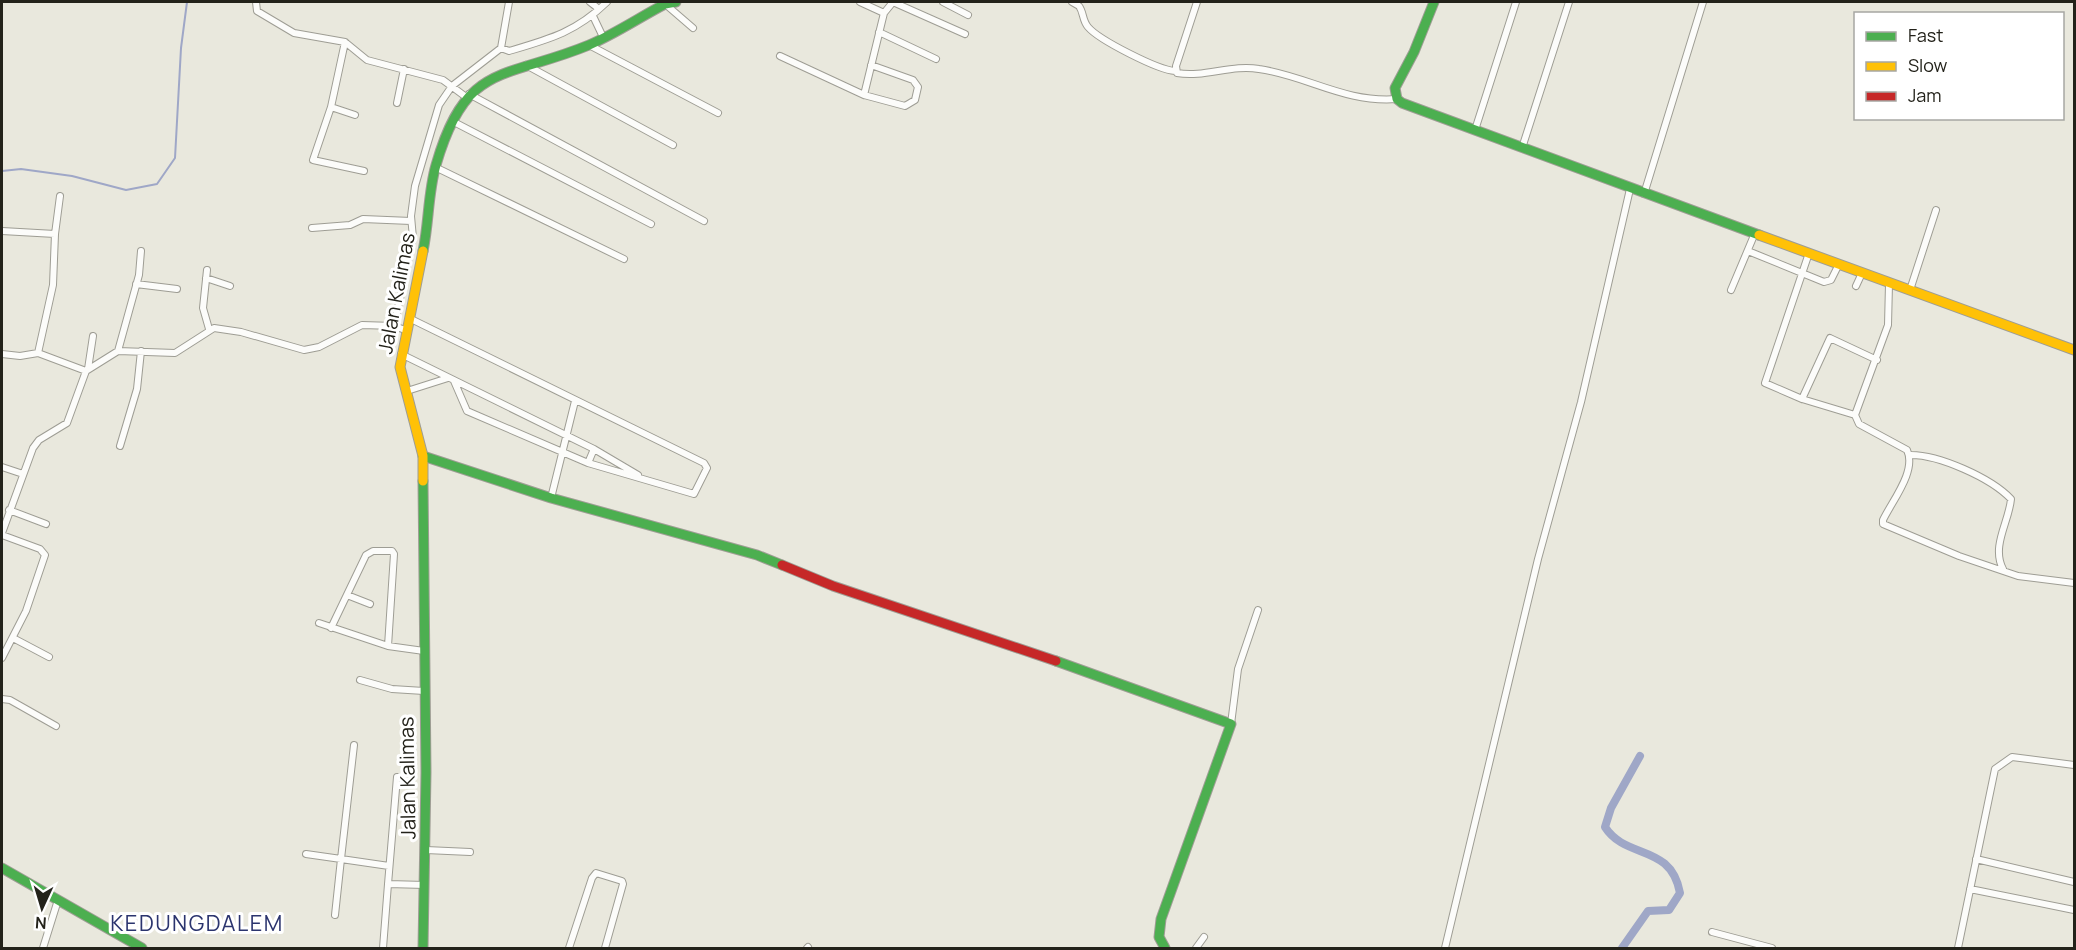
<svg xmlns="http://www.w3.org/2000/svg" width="2076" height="950" viewBox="0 0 2076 950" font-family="Manrope,sans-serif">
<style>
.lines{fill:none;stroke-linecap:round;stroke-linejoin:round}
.stream{stroke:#9fa7c7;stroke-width:2}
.canal{stroke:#9fa7c7;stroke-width:8}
.street-casing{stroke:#9e9d94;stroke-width:8}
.fast-casing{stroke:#9e9d94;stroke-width:11}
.slow-casing{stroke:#9e9d94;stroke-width:11}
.jam-casing{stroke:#9e9d94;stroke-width:11}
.street{stroke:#fcfcfa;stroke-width:6}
.fast{stroke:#4caf50;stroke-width:9}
.slow{stroke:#ffc107;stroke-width:9}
.jam{stroke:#c62828;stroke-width:9}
.labels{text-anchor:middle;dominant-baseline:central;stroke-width:6;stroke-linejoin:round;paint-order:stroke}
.street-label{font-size:20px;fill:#23221a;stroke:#fff}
.quarter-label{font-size:22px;letter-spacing:1.5px;fill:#2b346e;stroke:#fff}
</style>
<rect width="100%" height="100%" fill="#e9e8dd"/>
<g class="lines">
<!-- stream -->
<path class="stream" d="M2,171L21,169L72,176L126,190L157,184L175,158L181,48L187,2"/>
<!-- canal -->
<path class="canal" d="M1622,948L1648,911L1669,910L1680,893C1671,843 1626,860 1605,827L1611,808L1640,756"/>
<defs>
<path id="street" d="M256,2L257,11L294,33L345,42L367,60L443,80L466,97
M590,2L599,9
M860,2L884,13L893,2L965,34
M943,2L968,15
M1072,2L1079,6C1084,13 1082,20 1088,27C1099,40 1158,70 1175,71
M1197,2L1176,66L1177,73C1204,78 1232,64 1259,69C1308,76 1344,103 1397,99
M664,3L693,28
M593,16L603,37
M879,32L936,59
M345,42L331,107L355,115
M589,45L718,113
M501,48L509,51C550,39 576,32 607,2
M780,56L864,95L884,13
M526,65L673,145
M469,94L704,221
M864,95L905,106L915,100L918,87L913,80L871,65
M397,103L404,69
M331,107L313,160L364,171
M452,121L651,224
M1475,130L1516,2
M1522,148L1569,2
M435,167L624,259
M1644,194L1703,2
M312,228L350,225L363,219L411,221
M2,231L55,234L53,285L38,353
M55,234L60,196
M1748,251L1824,282L1831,280L1839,264
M1809,253L1765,383L1802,399L1855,415
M207,270L203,308L209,329
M206,278L230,286
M136,284L177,289
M1889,284L1888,325L1855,415L1859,424L1907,450C1917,471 1892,501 1883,520V524L1959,556L2018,576L2074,583
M1856,286L1862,273
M1731,290L1755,233
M1910,290L1936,210
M411,319L704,463L707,468L694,494L588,463L467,411L454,381
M394,326L413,238L411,216L415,186L439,105L452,86L501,48L509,2
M118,351L139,275L141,251
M2,354L20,356L38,353L86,371
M401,354L594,449L588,463
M88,369L93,336
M407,391L448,378
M1802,399L1830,338L1877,360
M120,446L137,389L141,351
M594,449L638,475
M1909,455C1938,454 1991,478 2011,499C2009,522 1991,546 2003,569
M2,467L23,474
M551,498L575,401
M9,510L46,524
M2,533L33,448L39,440L67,423L86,371L118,351L175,353L214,328L241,332L304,350L319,347L362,325L394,326L408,331
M2,535L40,549L45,555L26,611L2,658
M347,595L370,604
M319,623L388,646
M331,628L366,555L373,551H392L394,554L388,646L424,651
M13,638L49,657
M360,680L392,689L424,691
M2,699L10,700L56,726
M1231,724L1238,669L1258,610
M426,850L470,852
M306,854L341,859L354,745
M1976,859L2074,882
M388,884L397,777
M1970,889L2074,910
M335,915L341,859L389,866
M1712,932L1772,948
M43,948L58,900
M383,948L388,884L425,885
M569,948L592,878L596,873L622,881L623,884L605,948
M807,948L808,947
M1196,948L1204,937
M1445,948L1538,559L1581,402L1630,189
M1958,948L1995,769L2012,757L2074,765"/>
<path id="fast" d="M1434,2L1414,52L1395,88L1397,99L1402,103L1759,235
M423,251C429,223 428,192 436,165C466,61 504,80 589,45C615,34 640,17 665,4L676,2
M423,456L551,498L757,555L782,565
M1056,661L1231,724L1161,919L1159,937L1165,948
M2,868L142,948
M423,948L426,772L423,481"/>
<path id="slow" d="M1759,235L2074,350
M423,481V456L400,367L423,251"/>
<path id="jam" d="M782,565L833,586L1056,661"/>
</defs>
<!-- street casing -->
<use href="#street" class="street-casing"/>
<!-- fast casing -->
<use href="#fast" class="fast-casing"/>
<!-- slow casing -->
<use href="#slow" class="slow-casing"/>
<!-- jam casing -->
<use href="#jam" class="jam-casing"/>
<!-- street -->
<use href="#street" class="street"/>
<!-- fast -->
<use href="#fast" class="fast"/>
<!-- slow -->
<use href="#slow" class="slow"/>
<!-- jam -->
<use href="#jam" class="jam"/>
</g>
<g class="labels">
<!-- street labels -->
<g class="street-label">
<text transform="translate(396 293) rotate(-79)">Jalan Kalimas</text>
<text transform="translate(407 778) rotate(-91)">Jalan Kalimas</text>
</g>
<!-- quarter labels -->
<g class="quarter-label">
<text x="197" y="923">KEDUNGDALEM</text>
</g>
</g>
<!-- border -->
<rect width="2076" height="950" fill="none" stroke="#23221a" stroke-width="6"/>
<!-- legend -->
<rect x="1854" y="12" width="210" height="108" fill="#ffffff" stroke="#a7a7a3" stroke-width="1.5"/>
<rect x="1866" y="32" width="30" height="9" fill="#4caf50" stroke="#a7a7a3" stroke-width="1.5"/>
<text x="1908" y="42" font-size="18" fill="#23221a">Fast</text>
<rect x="1866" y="62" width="30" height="9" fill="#ffc107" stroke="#a7a7a3" stroke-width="1.5"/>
<text x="1908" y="72" font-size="18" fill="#23221a">Slow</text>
<rect x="1866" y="92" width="30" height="9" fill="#c62828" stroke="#a7a7a3" stroke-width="1.5"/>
<text x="1908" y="102" font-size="18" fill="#23221a">Jam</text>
<!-- north arrow -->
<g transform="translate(42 908) rotate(184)" stroke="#ffffff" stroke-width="4.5" paint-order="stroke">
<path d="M0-4.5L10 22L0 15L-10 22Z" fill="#23221a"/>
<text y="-9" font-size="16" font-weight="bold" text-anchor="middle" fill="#23221a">N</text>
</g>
</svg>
